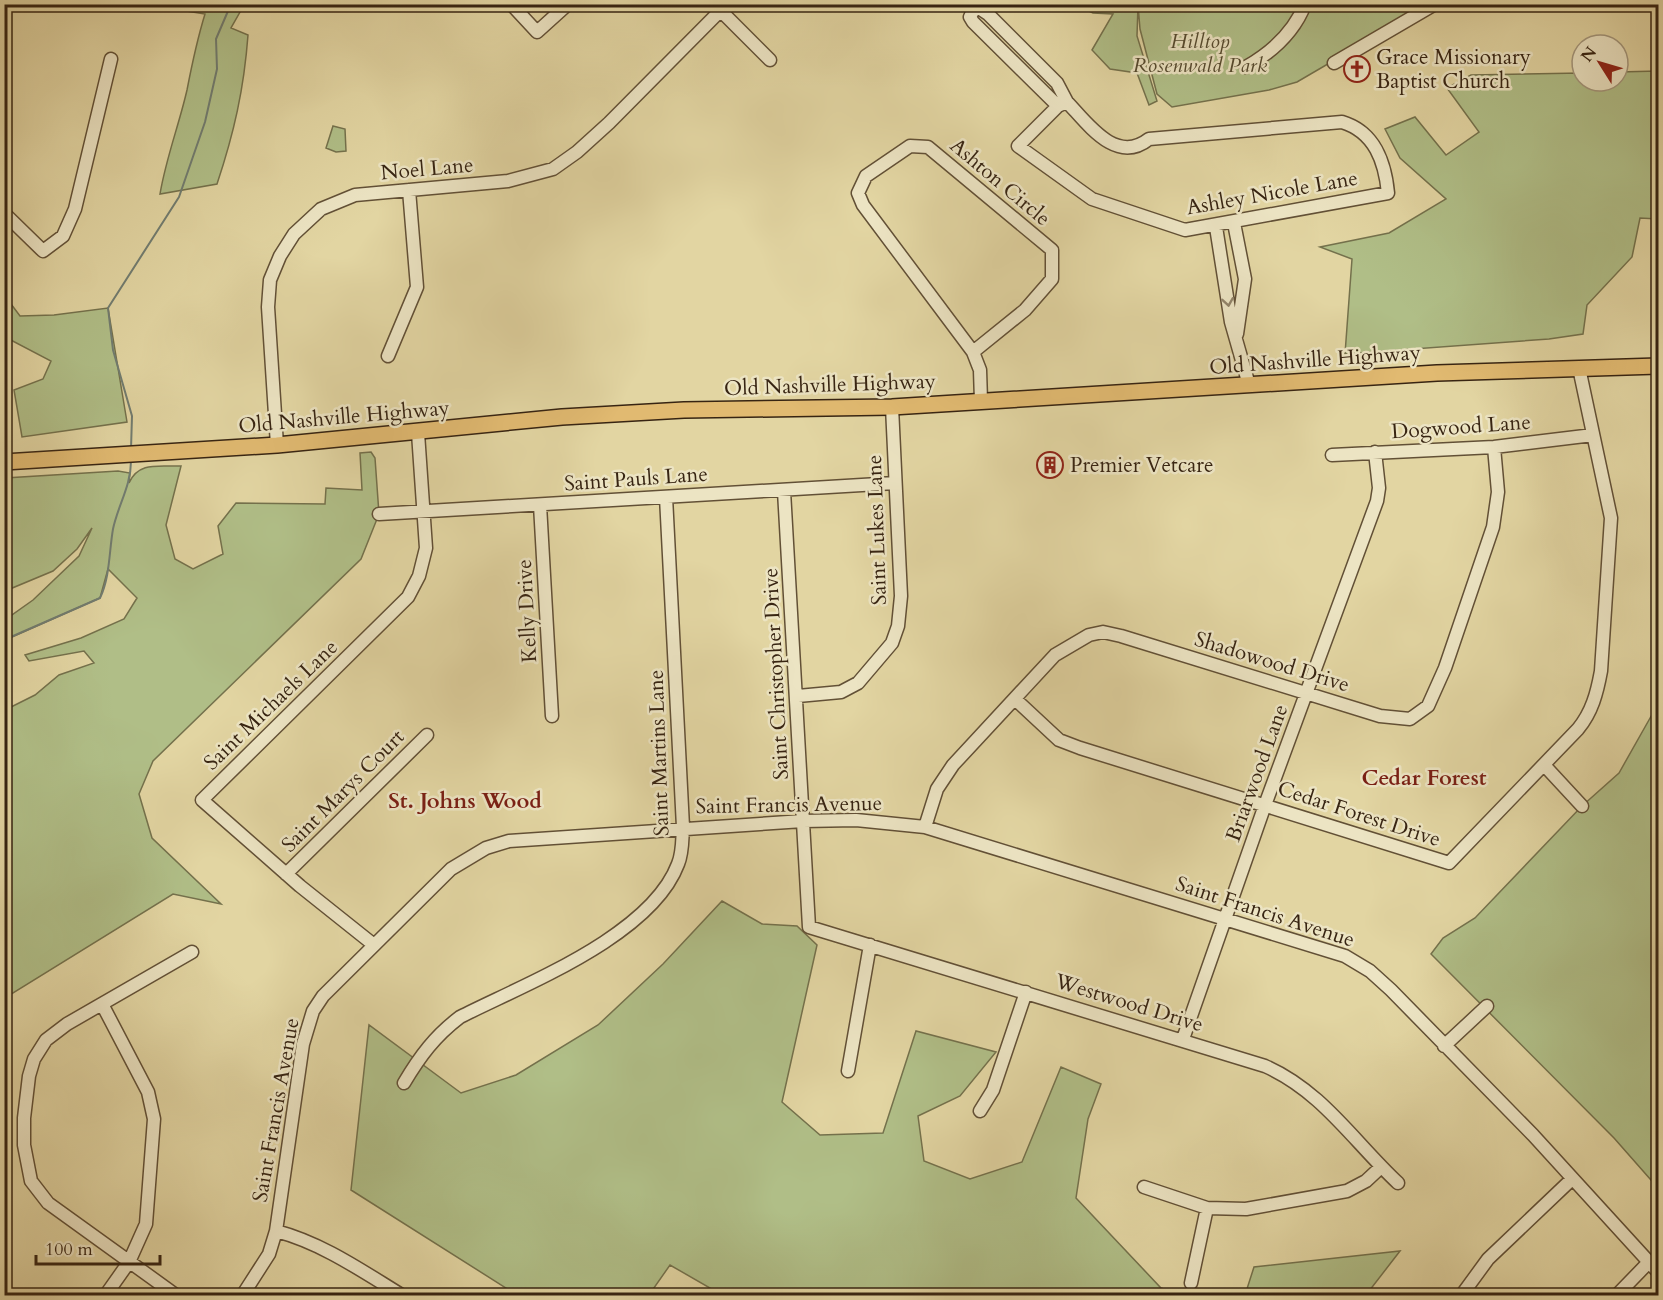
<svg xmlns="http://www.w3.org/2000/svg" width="1663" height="1300" viewBox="0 0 1663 1300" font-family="Cardo,serif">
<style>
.green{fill:#b0be87;stroke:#74714c;stroke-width:1.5}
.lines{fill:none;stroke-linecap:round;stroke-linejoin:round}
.stream{stroke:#717c70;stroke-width:2}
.minor-casing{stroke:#625036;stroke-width:15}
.major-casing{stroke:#372412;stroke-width:18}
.minor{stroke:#ece4c3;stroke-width:12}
.major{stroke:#e1ba71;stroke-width:15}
.oneway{stroke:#92846a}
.labels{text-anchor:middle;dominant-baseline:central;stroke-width:5;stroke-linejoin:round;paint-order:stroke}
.park-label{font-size:21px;font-style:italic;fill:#554a2f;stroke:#ece4c3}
.poi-label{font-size:21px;fill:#372412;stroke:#ece4c3;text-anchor:start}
.street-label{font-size:21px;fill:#372412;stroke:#ece4c3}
.neighbourhood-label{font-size:22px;font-weight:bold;fill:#7a1f14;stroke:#ece4c3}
</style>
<rect width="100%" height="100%" fill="#e2d5a2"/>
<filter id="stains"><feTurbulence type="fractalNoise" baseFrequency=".00333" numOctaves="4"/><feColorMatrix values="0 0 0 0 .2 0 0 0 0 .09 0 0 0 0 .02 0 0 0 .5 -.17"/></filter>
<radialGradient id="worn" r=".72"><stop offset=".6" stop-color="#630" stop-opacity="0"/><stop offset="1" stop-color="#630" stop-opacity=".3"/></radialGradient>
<!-- green -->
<path class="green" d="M149,5H244L231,28L248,35C244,89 234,133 217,184L160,194C166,158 179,125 187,90C192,64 197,40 205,14Z
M1076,5H1429L1297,82L1269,90L1172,107L1157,94L1140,29L1138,5L1137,36L1157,101L1149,105L1137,73L1110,69L1092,50L1113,14L1093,13Z
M1658,71V219L1640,218L1632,257L1587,305L1583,334L1549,339L1345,354L1352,259L1320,247L1389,233L1446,199L1400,158L1385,129L1415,117L1446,155L1479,132L1447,88L1471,75L1582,73V81H1618V72Z
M333,126L345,129L346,151L336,152L326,148Z
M5,296L20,316L54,315L108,308L127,422L22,437L14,390L43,379L51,361L5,337Z
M371,452L375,458L379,514L361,559L153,761L139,794L152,838L221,904L173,894L5,998V710L35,695L59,675L94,663L84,651L29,661L25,655L81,638L124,619L137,598L108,569L100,598L5,640V620L33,600L79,556L92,528L77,549L53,571L5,591V478L118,471L130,473L129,483C139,461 159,467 181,466L166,525L175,559L193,569L223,554L218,526L236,503L325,504L326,488L362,490L360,453Z
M1658,704V1188L1614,1138L1431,954L1443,938L1475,918L1582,806L1619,773Z
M722,901L762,924L797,926L817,945L782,1102L820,1135L883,1133L916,1031L996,1052L960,1096L918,1116L924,1161L970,1179L1022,1162L1061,1067L1101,1084L1088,1119L1076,1198L1161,1288L1181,1295H722L670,1265L649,1295H517L351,1190L369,1025L461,1093L516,1075L598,1025L663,964Z
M1400,1251L1366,1295H1245L1254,1267Z"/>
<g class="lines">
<!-- stream -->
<path class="stream" d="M131,449L132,416L113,350L108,308L179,197L205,122L217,69L216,39L231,4
M4,640L100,598C110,577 109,552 113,529C118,505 131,486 131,461"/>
<defs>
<path id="minor" d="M511,4L537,32L568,4
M721,11L770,60
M1334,63L1435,4
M1246,67C1272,52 1294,33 1305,4
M1058,106L1067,102C1088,124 1116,165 1149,139L1342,122C1375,132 1385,162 1388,193L1185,230L1092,199L1018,146L1058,106L973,22L970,17L973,11L979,8L988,14L1057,83L1067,102
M4,213L43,251L63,236L75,209L111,59
M1234,223L1245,279L1237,334
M1216,227L1231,322L1249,385
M973,352L1025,310L1052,279V250L928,147L910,146L866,176L858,193L863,205L973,352L980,370L981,401
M388,356L417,287L409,190
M277,445L268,307L270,280L280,256L294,234L321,209L355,195L508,181L553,169L577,152L609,123L727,4
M1332,455L1494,447L1593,435
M784,491L809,927L1265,1066C1322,1091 1354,1142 1398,1183
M540,505L552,716
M379,514L895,483
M798,696L841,692L858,683L892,643L898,626L901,596L892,407
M1016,700L1059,740L1080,748L1449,863L1578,729C1592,712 1597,693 1601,671L1611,518L1579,368
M1544,765L1582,806
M925,827L937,789L953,765L1055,655L1089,635L1103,632L1121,636L1380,716L1410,719L1428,706L1445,668L1493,527L1498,492L1494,447
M286,874L427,735
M374,945L300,886L202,800L408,597L419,576L426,548L418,433
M102,1004L148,1092L154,1119L146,1224L129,1262L105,1296
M1183,1039L1265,805L1377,501L1379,488L1375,452
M1444,1046L1487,1006
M848,1071L870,945
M404,1083C420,1056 435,1036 460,1017C525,984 651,936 678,864C683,852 682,840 683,827L666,497
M980,1111L993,1090L1026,992
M1144,1187L1207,1208L1246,1209L1347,1191L1366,1181L1381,1167
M276,1231C322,1243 362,1271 403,1296
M1191,1283L1207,1208
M177,1296L48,1203L31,1181L24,1145V1118L29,1076L34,1059L46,1040L67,1024L192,952
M242,1296L269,1254L276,1231L303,1044L313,1011L323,996L451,869L486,848L509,841L803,821L856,820L925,827L1345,956L1370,971L1391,990L1533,1135L1658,1272
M1461,1296L1488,1259L1572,1179
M1616,1296L1649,1262"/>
<path id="major" d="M4,462L277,445L562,417L684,410L892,407L1437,373L1658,366"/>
</defs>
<!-- minor casing -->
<use href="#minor" class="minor-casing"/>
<!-- major casing -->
<use href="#major" class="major-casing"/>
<!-- minor -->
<use href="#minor" class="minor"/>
<!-- major -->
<use href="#major" class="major"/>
</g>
<!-- one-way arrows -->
<defs><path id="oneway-chevron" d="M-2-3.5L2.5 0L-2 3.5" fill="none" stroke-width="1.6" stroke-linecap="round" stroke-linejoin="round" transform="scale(1.5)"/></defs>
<use class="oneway" href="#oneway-chevron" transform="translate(1228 302) rotate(81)"/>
<!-- icons -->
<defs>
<symbol id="church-ring" viewBox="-11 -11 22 22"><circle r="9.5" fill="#ece4c3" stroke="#8f2418" stroke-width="1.5"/><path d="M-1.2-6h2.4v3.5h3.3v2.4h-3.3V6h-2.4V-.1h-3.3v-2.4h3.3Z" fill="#8f2418"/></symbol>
<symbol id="building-ring" viewBox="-11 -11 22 22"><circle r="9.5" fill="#ece4c3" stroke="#8f2418" stroke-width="1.5"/><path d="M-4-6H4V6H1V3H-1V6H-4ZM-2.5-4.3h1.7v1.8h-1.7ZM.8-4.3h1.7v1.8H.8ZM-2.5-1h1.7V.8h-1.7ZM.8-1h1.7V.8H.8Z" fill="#8f2418"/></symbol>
</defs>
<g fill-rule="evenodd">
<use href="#church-ring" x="1342" y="54" width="30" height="30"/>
<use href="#building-ring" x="1035" y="450" width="30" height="30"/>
</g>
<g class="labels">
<!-- park labels -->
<g class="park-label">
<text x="1200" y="41">Hilltop<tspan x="1200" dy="24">Rosenwald Park</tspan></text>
</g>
<!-- poi labels -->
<g class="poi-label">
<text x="1376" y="57">Grace Missionary<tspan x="1376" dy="24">Baptist Church</tspan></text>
<text x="1070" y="465">Premier Vetcare</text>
</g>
<!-- street labels -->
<g class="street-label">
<text transform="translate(427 169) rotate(-5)">Noel Lane</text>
<text transform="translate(1000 182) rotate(40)">Ashton Circle</text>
<text transform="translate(1272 193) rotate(-10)">Ashley Nicole Lane</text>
<text transform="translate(1315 360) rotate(-4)">Old Nashville Highway</text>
<text transform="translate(830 385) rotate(-2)">Old Nashville Highway</text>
<text transform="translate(344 417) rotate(-5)">Old Nashville Highway</text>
<text transform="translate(1461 427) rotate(-4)">Dogwood Lane</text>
<text transform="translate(636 479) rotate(-4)">Saint Pauls Lane</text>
<text transform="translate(877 530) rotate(-92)">Saint Lukes Lane</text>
<text transform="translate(527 611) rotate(-93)">Kelly Drive</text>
<text transform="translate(1272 662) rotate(17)">Shadowood Drive</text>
<text transform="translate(776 674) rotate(-93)">Saint Christopher Drive</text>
<text transform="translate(271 705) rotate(-44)">Saint Michaels Lane</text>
<text transform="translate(659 753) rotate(-92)">Saint Martins Lane</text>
<text transform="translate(1257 773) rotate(-70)">Briarwood Lane</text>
<text transform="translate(343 791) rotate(-45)">Saint Marys Court</text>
<text transform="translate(789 805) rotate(-1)">Saint Francis Avenue</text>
<text transform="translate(1359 814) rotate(18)">Cedar Forest Drive</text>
<text transform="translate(1265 912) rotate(18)">Saint Francis Avenue</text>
<text transform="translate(1129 1003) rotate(17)">Westwood Drive</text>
<text transform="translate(276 1110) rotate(-80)">Saint Francis Avenue</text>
</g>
<!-- neighbourhood labels -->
<g class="neighbourhood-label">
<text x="1424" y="778">Cedar Forest</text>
<text x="465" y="801">St. Johns Wood</text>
</g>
</g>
<!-- margin -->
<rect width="1663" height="1300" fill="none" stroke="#e2d5a2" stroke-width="24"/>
<rect x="6" y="6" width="1651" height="1288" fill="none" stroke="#372412" stroke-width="3"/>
<rect x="12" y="12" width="1639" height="1276" fill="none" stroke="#372412" stroke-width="1.5"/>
<!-- north arrow -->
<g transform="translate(1600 63) rotate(307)"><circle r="28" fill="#ece4c3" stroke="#a4977c" stroke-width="1.5"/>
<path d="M0-4.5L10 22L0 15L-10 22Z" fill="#8f2418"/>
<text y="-9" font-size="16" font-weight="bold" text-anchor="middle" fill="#372412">N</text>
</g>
<!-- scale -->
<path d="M36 1255v9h124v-9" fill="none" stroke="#372412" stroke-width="3"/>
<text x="45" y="1255" font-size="18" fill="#372412" stroke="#ece4c3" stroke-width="4.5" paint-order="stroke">100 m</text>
<rect width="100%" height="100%" filter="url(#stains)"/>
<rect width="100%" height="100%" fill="url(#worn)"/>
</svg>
